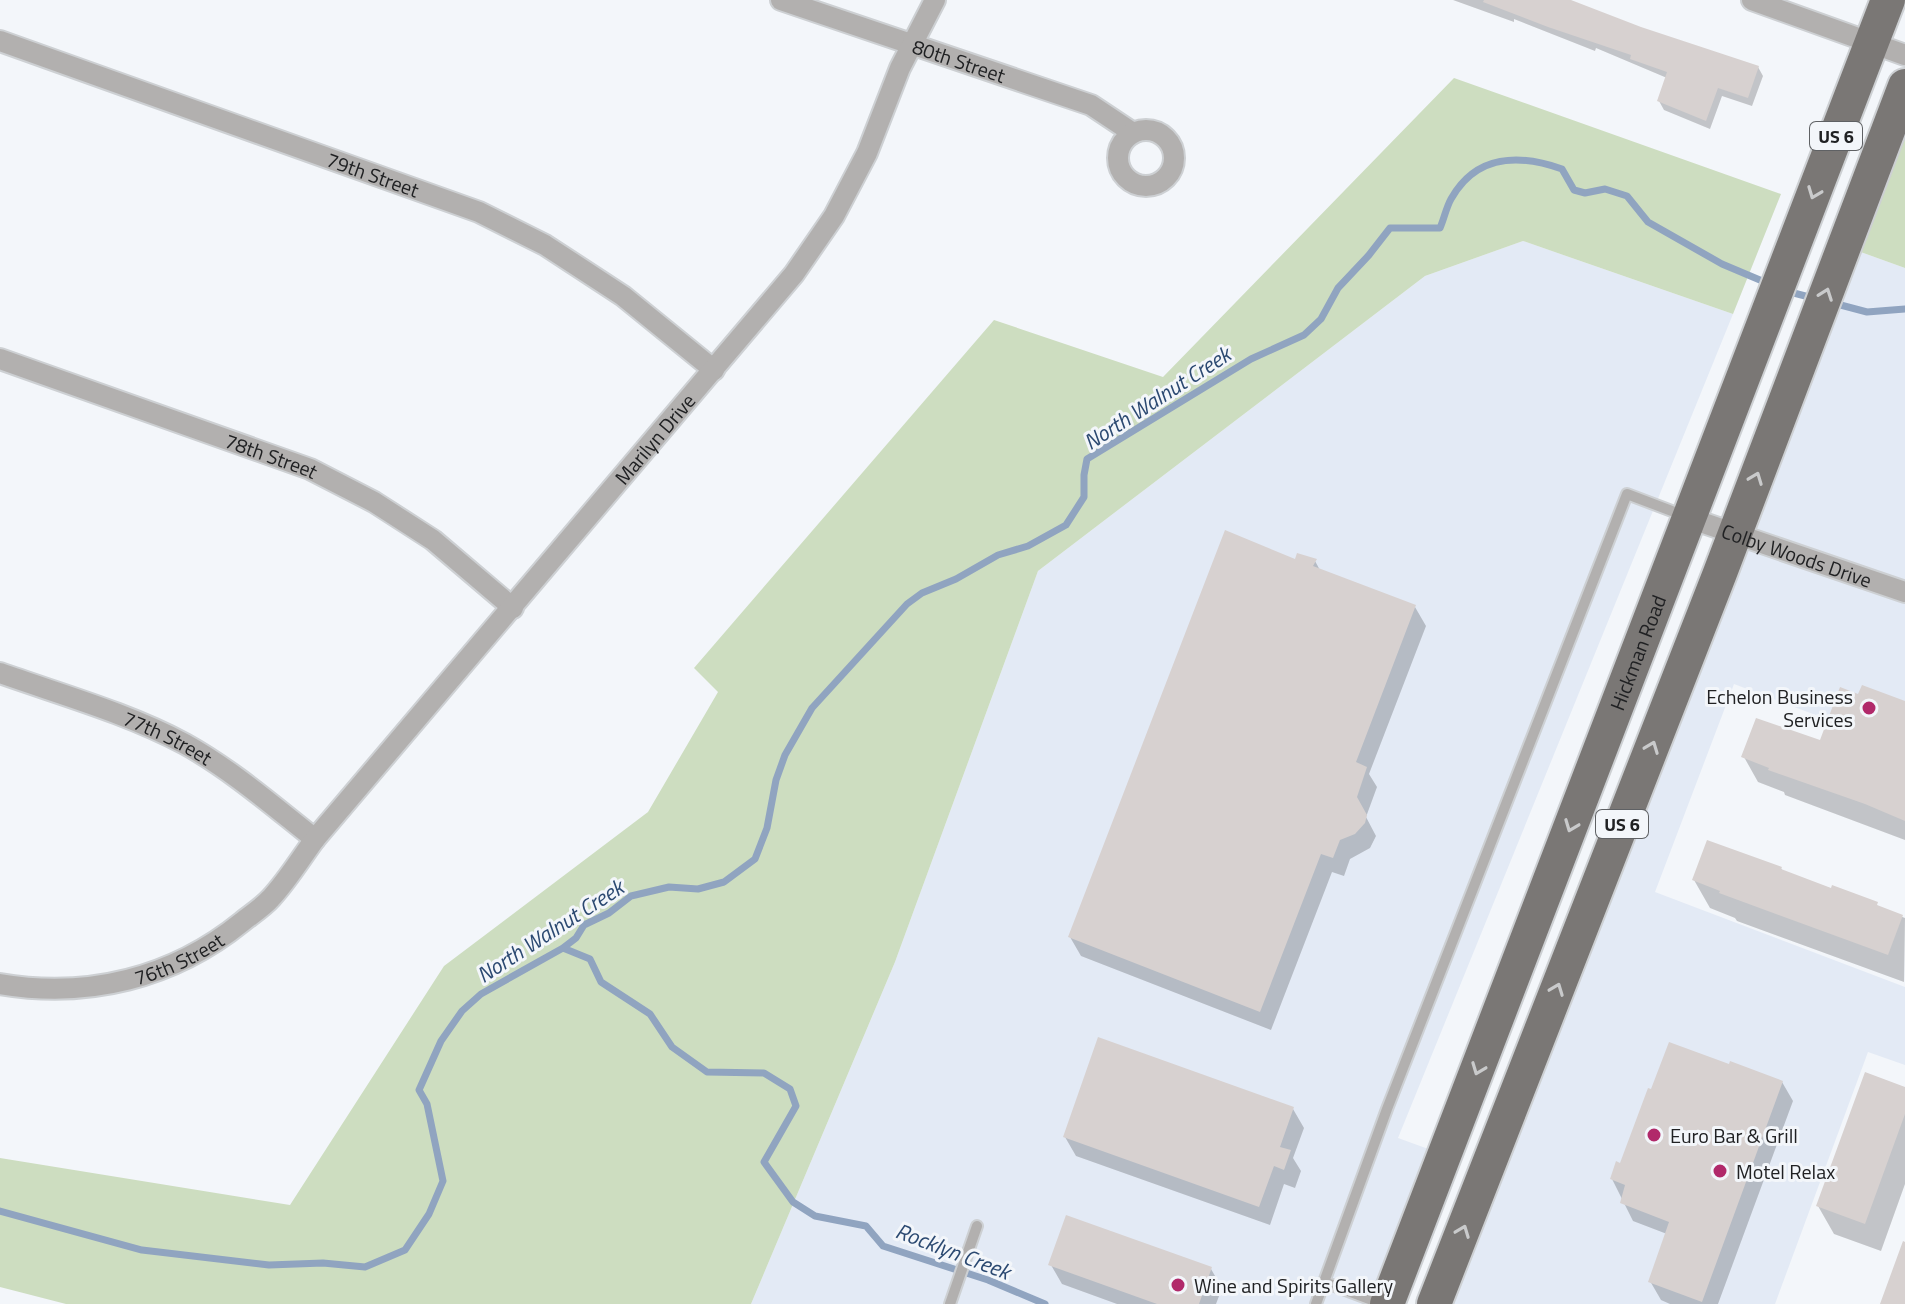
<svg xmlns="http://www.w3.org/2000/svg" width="1905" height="1304" viewBox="0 0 1905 1304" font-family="'Titillium Web',sans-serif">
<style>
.built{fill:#e3eaf5}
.green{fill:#cdddc0}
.shadow{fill:#0003}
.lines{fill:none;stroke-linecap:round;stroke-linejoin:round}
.stream{stroke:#90a4c0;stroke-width:7}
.building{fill:#d7d1d0}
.service-casing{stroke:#cdd0d3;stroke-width:14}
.minor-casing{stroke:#cdd0d3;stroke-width:24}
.primary-casing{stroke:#cdd0d3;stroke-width:38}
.service{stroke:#b2b0af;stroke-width:10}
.minor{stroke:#b2b0af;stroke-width:20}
.primary{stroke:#7a7775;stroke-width:34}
.oneway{stroke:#c9cacb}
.poi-dot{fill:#b1296a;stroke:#f3f6fa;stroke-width:3}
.labels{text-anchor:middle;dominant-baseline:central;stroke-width:6;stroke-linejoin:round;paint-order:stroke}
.shield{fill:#f3f6fa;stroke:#5f6164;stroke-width:2}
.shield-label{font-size:18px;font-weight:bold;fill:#202123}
.street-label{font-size:20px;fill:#202123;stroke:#f3f6fa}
.poi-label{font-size:20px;fill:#202123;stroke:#f3f6fa;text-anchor:start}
.water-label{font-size:22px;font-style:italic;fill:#2b4971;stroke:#f3f6fa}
</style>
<rect width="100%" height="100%" fill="#f3f6fa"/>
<!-- built -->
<path class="built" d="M1523,241L1733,314L1398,1138L1445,1155L1387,1304H751L895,962L1038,571L1425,276Z
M1844,246L1905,268V749L1734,684L1655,892L1905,987V1065L1868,1052L1775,1304H1434Z"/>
<!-- green -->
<path class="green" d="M1454,78L1781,194L1733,314L1523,241L1425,276L1038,571L895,962L751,1304H66L0,1287V1158L290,1205L444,966L648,812L718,692L694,668L994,320L1163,377Z
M1905,127V268L1844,246Z"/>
<!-- shadow -->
<path class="shadow" d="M1453,0H1565L1641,29L1758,67L1763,76L1752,106L1722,96L1710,129L1664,110L1659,101L1667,78L1596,48L1595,51L1514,19V22Z
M1315,561L1321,572L1415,607L1426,626L1369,774L1377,787L1366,817L1376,836L1370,848L1350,859L1344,876L1332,872L1271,1030L1081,956L1070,937L1297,562Z
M1859,697L1905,703V840L1785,795L1784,792L1758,782L1744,757L1821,743Z
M1781,868L1783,872L1876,904L1879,908L1905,918L1904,982L1737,921L1735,918L1710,908L1694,880Z
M1782,1082L1793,1101L1718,1304H1670L1661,1300L1650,1281L1667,1234L1633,1221L1612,1179L1621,1165Z
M1905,1089V1184L1881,1251L1834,1234L1818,1206Z
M1293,1109L1304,1128L1293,1158L1301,1171L1295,1188L1284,1184L1270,1225L1076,1156L1065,1137Z
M1051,1265L1211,1269L1222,1288L1216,1304H1117L1062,1284Z"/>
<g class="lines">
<!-- stream -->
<path class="stream" d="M1786,291L1813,298
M1833,303L1867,312L1905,309
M563,948L590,959L601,982L650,1014L672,1047L707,1072L764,1073L790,1089L796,1106L764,1162L793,1202L815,1216L866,1226L883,1246L988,1280L1045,1304
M0,1211L142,1250L269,1265L323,1263L365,1267L405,1250L429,1214L443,1181L427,1104L419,1090L441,1041L462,1011L481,994L563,948L576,938L584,925L609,913L631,896L669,887L698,889L724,882L755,859L767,828L776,780L785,755L812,708L907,604L922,593L956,579L998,555L1028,546L1066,525L1084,497V475L1087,459L1251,359L1304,335L1321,319L1338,288L1369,255L1390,228H1440C1444,219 1446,208 1451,199C1476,154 1520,154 1562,169L1574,190L1585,193L1605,189L1627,196L1648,222L1722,264L1767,283"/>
</g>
<!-- building -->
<path class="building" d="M1484,0H1571L1641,27L1759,66L1748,98L1718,88L1706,121L1657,101L1667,72L1630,59L1631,55L1548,27L1483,2Z
M1225,530L1295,559L1297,553L1317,559L1313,566L1416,605L1356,762L1367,767L1357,797L1367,815L1365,823L1355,834L1340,840L1333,858L1321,854L1260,1012L1068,937Z
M1862,685L1905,701V821L1865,804L1768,770L1769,768L1741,757L1756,718L1820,740L1840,687L1858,694Z
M1707,840L1782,867L1781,869L1831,888L1832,885L1878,902L1877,905L1903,915L1888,955L1719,893L1720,891L1692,880Z
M1098,1037L1294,1107L1280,1147L1291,1150L1284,1170L1274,1166L1259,1207L1063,1137Z
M1669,1042L1729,1064L1730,1061L1783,1081L1702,1302L1648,1282L1669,1222L1620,1203L1625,1185L1610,1179L1616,1161L1620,1163L1648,1088L1651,1089Z
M1865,1072L1905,1087V1114L1865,1224L1816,1206Z
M1066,1215L1212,1267L1199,1304H1157L1048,1265Z
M1903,1241L1905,1242V1304H1880Z"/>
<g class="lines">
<defs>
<path id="service" d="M1324,1282L1380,1303
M950,1304L977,1226
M1316,1304L1387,1109L1627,494L1685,516"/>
<g id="minor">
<path id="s1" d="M781,0L1091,105L1133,133"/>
<path d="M1752,0L1905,55"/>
<path id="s2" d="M0,41L479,212L545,245L623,296L714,370"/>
<circle cx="1146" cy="158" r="28"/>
<path id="s3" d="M0,359L310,469L374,502L433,540L513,608"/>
<path id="s4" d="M1689,518L1905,592"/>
<path id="s5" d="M0,673C62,695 127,713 185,744C232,770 273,806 315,839"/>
<path id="s6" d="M0,984C88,999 173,978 242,922C252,914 263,907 271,898C287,881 301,858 315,839L794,274L834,216L867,153L900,68L935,0"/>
</g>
<g id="primary">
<path id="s7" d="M1387,1304L1888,0"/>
<path d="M1434,1304L1720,573L1905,86"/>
</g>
</defs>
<!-- service casing -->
<use href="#service" class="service-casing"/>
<!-- minor casing -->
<use href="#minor" class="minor-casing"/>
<!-- primary casing -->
<use href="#primary" class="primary-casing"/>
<!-- service -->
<use href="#service" class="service"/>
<!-- minor -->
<use href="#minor" class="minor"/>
<!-- primary -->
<use href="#primary" class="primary"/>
</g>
<!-- one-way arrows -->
<defs><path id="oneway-chevron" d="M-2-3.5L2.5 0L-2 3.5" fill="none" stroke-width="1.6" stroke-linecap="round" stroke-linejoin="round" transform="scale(2)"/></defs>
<g class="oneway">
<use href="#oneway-chevron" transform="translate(1814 193) rotate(111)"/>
<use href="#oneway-chevron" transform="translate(1826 294) rotate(-70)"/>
<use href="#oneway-chevron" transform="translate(1756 478) rotate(-69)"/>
<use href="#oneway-chevron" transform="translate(1652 747) rotate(-69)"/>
<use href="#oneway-chevron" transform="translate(1571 826) rotate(111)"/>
<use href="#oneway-chevron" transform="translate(1557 989) rotate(-69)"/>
<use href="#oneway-chevron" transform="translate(1478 1069) rotate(111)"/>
<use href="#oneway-chevron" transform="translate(1463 1231) rotate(-69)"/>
</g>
<!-- markers -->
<g class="poi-dot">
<circle cx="1869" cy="708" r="8"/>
<circle cx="1654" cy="1135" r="8"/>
<circle cx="1720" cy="1171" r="8"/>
<circle cx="1178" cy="1285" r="8"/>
</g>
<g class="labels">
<!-- shield labels -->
<g class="shield">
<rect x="1810" y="122" width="52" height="28" rx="6"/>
<rect x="1596" y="810" width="52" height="28" rx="6"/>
</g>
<g class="shield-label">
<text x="1836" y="136">US 6</text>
<text x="1622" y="824">US 6</text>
</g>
<!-- street labels -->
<g class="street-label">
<text stroke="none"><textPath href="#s1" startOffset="188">80th Street</textPath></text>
<text stroke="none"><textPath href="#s2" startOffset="396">79th Street</textPath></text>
<text stroke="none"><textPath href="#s6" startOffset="894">Marilyn Drive</textPath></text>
<text stroke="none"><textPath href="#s3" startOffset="288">78th Street</textPath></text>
<text stroke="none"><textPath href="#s4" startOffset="114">Colby Woods Drive</textPath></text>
<text stroke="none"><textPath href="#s7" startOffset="698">Hickman Road</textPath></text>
<text stroke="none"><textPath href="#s5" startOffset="180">77th Street</textPath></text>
<text stroke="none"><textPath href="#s6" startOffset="184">76th Street</textPath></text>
</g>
<!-- poi labels -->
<g class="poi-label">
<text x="1853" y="696" text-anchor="end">Echelon Business<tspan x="1853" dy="23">Services</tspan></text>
<text x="1670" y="1135">Euro Bar &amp; Grill</text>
<text x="1736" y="1171">Motel Relax</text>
<text x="1194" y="1285">Wine and Spirits Gallery</text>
</g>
<!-- water labels -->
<g class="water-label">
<text transform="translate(1157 398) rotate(-33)">North Walnut Creek</text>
<text transform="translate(550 931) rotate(-33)">North Walnut Creek</text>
<text transform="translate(953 1251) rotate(21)">Rocklyn Creek</text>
</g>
</g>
</svg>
